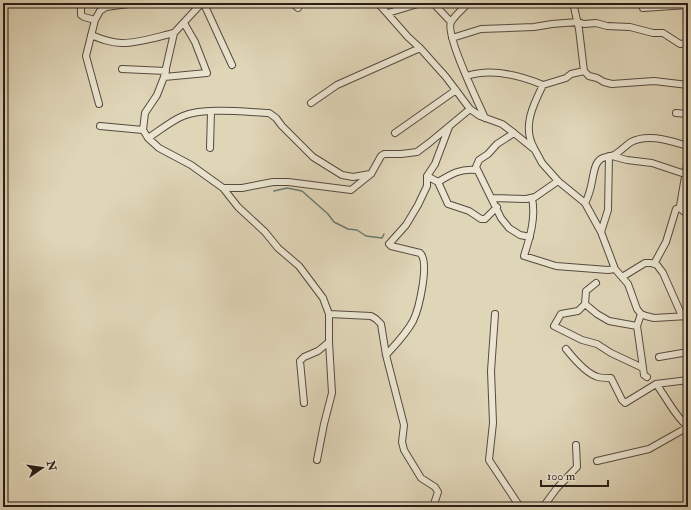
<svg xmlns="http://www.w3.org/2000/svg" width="691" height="510" viewBox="0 0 691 510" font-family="'IM FELL Double Pica',serif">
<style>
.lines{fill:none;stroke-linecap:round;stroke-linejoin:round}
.stream{stroke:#697b72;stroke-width:1.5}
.minor-casing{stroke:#564b40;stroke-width:8}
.minor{stroke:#eae4d0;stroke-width:6}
</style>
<rect width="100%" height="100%" fill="#dfd5b7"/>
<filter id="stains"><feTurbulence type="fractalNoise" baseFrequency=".005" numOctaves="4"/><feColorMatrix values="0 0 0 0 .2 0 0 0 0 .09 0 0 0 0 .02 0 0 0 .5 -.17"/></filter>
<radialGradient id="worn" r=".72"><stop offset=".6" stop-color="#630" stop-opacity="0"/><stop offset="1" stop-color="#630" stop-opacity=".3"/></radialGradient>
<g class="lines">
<!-- stream -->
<path class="stream" d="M274,191L287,188L302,191L328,214L334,222L348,229L357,230L366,236L382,238L384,234"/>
<defs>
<path id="minor" d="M81,3V15L84,17L95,20
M180,3L200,5L210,3
M292,3L298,8
M378,3L408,37L420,48L446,77L470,109L480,116L502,124L514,133L535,150L542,163L558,181L585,203L601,232L615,269L628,284L637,309L641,314L646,316L654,318L688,316
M433,3L451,22
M468,3C463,9 455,15 451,22C445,35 478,102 485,118
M204,4L232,65
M200,5L174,33L164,77L157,95L145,113L143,130L148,138L159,148L191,165L223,188L238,207L265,232L278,248L299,266L323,298L329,314V342L332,393L324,424L317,460
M643,8L688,5
M388,13L421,3
M91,35C101,39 111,43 122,43C139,43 157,37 174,33
M452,38L481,29L534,27L552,24L578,22L584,24L596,23L607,26L630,27L653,33H663L680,44L688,43
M122,69L166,71
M584,71L589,76L597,78L604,82L612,84L654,81L688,85
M467,76C492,68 519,75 543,85
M164,77L207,73L195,42L184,23
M311,103L337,85L420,48
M99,104L86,56L95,20L100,11L106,7L136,3
M676,113L688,114
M100,126L143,130
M395,133L456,90
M514,133L497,144L488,154L479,160L476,167L501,218L509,228L520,235L530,237
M148,138C159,131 171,121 183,116C203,107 246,112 269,113L276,118L282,126L313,157L342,175L353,177L370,174
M210,148L211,112
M534,148C522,127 533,105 543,85L566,78L571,74L584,71L579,29L574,7L575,3
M612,156L627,160L652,163L688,175
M688,159L680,206L683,211L688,212
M427,176L438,182C451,174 461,168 477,170
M438,182L448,204L469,211L481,219H485L497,207
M223,188H242L273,182H288L351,190L371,174L381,156L384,154H401L417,152L429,143L470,109
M492,198L526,199L535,197L558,181
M532,198C536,218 530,237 524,256L556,266L608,270L615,269
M585,203C593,189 591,178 596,165C601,155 607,158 614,155C620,152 625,146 631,142C648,133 670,141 688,146
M601,232L608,210L609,156
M654,264L666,242L676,209L681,208
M622,277L645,263H651L657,265L663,273L682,316
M596,283L586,291L585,304L578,311L561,314L554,326L582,340L597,344L611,353L643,368
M585,304L597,314L609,321L637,326
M329,314L371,316L376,319L381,324L386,355L404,425L402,442L404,450L421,478L435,487L438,492L433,507
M495,314L491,371L493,423L489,460L520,507
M641,314L637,326L644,375L647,377
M566,349C574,359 587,374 598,377C602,378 607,378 611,378L622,400L625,403L656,384L688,380
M386,355C396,344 406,334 413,321C419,309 430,262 420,253L391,246L389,244L406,225L418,205L427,186V176L435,164L449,127
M659,357L688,352
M656,384C667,398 674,415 688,427
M304,403L300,361L304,357L318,351L329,342
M597,461L649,449L688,427
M543,507L557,488L577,467L576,445"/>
</defs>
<!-- minor casing -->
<use href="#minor" class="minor-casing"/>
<!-- minor -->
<use href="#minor" class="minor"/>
</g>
<!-- margin -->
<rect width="691" height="510" fill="none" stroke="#dfd5b7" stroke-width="16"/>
<rect x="4" y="4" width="683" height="502" fill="none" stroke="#291d18" stroke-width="2"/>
<rect x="8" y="8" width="675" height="494" fill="none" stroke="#291d18"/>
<!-- north arrow -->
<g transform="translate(42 468) rotate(77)" stroke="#eae4d0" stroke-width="3" paint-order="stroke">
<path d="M0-3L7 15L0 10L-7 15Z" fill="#291d18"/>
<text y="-6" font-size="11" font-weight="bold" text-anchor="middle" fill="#291d18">N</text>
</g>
<!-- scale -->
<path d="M541 480v6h67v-6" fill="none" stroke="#291d18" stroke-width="2"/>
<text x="547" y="480" font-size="12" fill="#291d18" stroke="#eae4d0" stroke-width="3" paint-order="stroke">100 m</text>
<rect width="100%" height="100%" filter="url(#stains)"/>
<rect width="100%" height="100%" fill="url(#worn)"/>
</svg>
